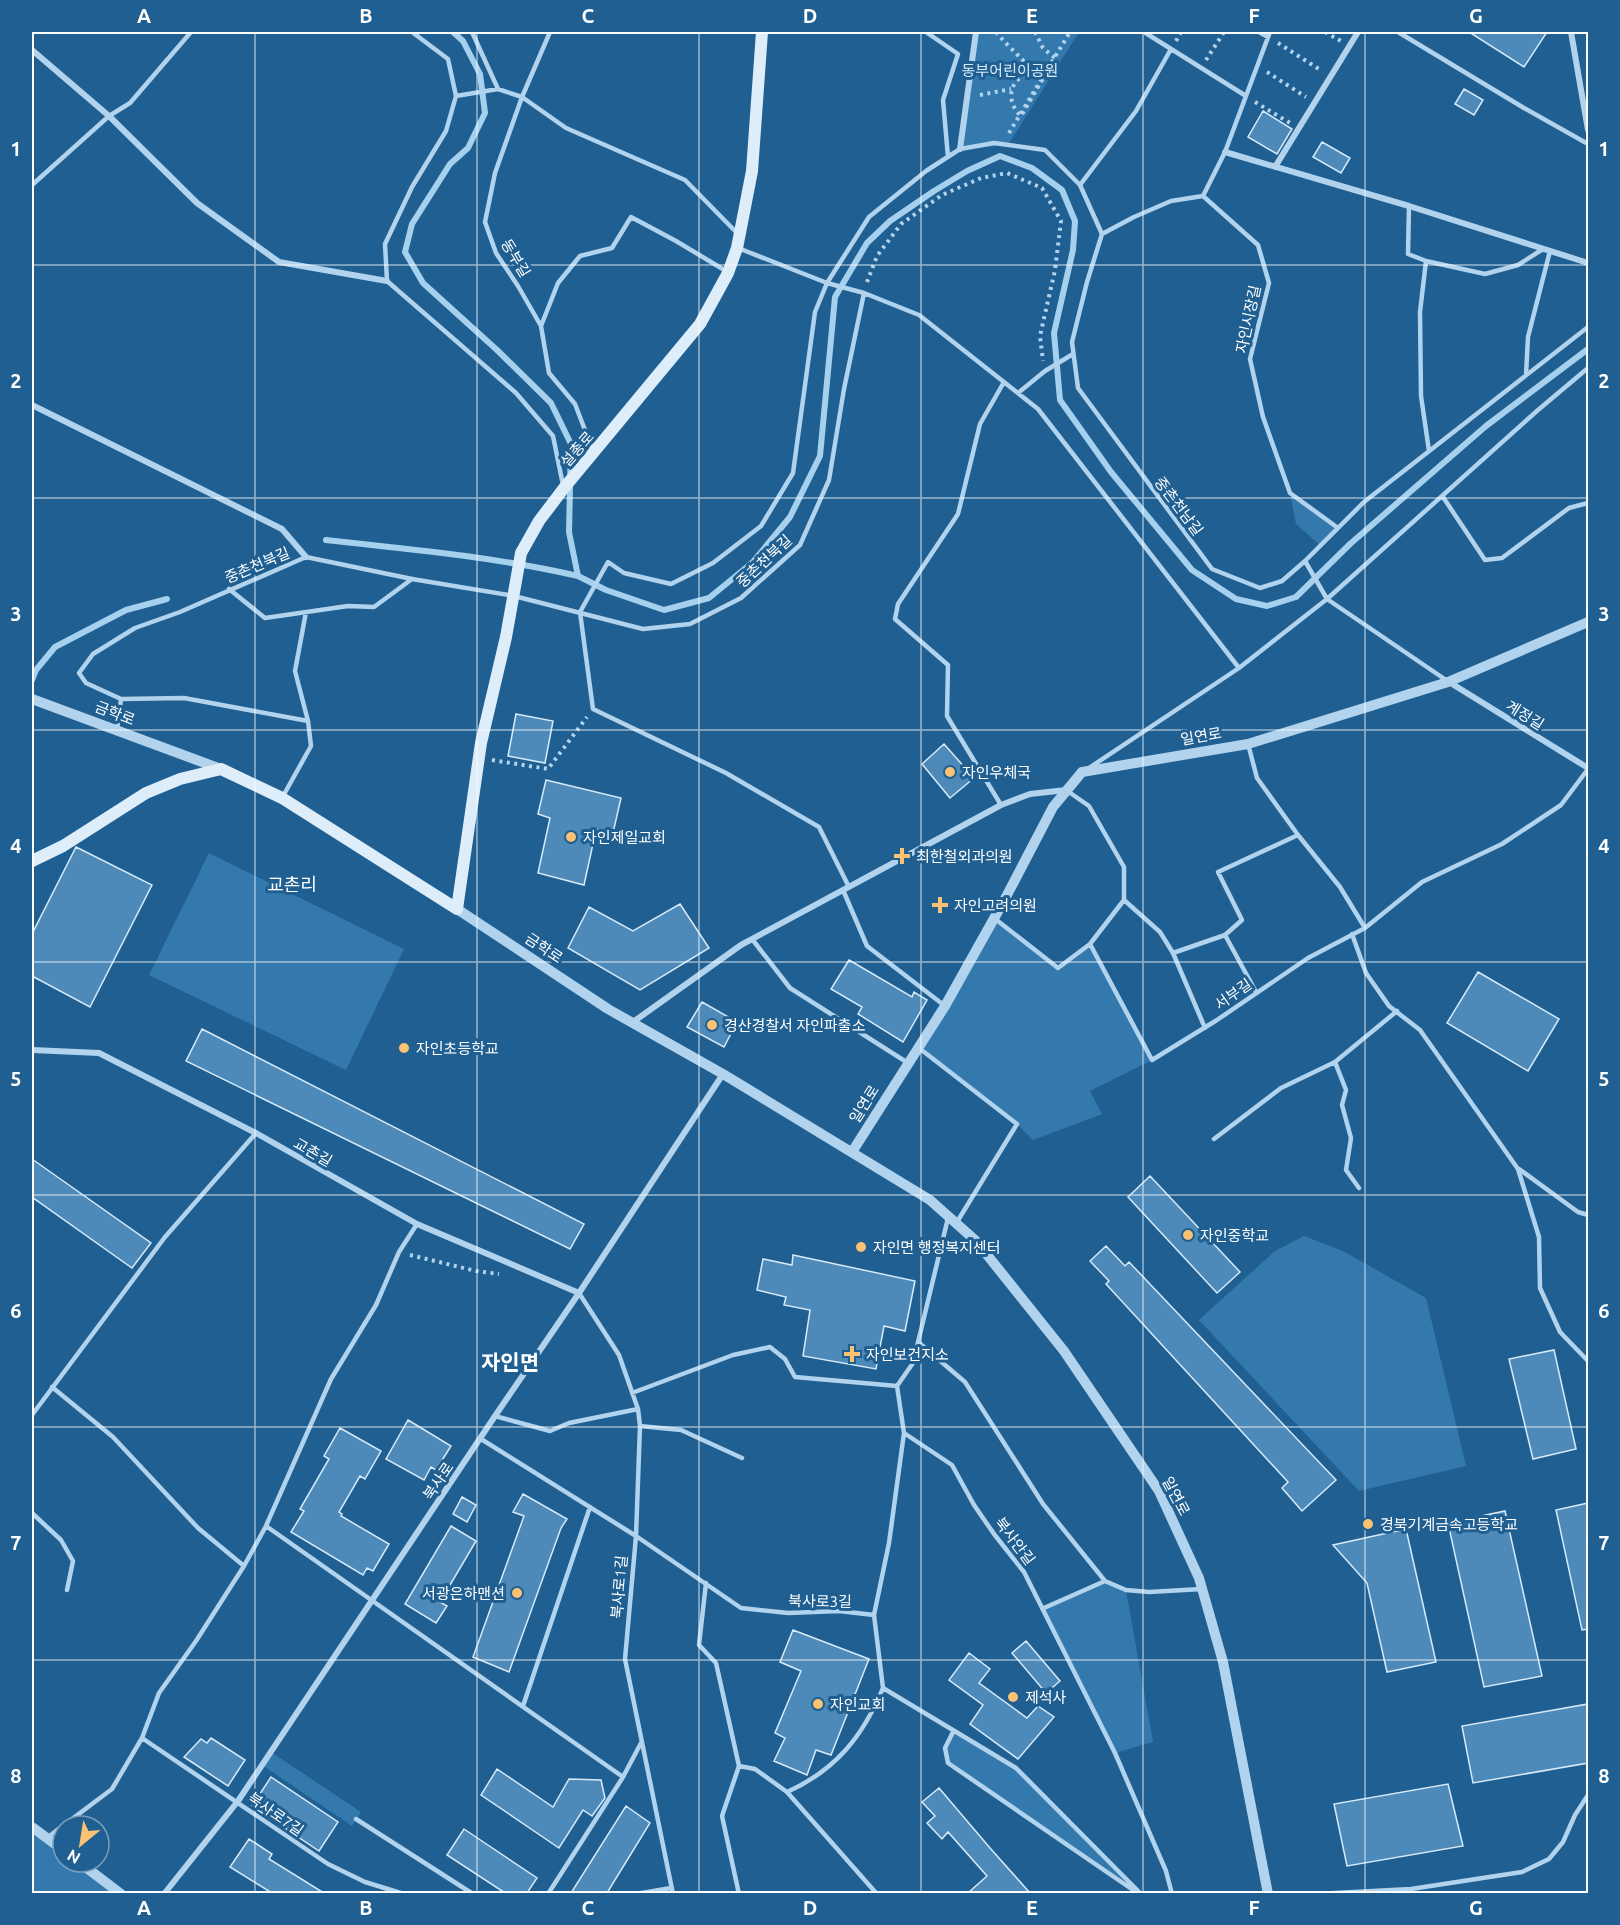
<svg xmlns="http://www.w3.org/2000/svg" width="1620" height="1925" viewBox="0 0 1620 1925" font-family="Ubuntu,'Noto Sans KR',sans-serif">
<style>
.green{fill:#3479ae}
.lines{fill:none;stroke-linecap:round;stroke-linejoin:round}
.stream{stroke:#a5d0ee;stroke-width:6}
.building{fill:#4d8ab9;stroke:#d6eaf9;stroke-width:1.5}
.path{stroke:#b1d3ed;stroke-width:4;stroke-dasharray:3 4.5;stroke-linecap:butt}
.service{stroke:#b1d3ed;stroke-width:4.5}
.minor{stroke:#b1d3ed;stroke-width:6}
.tertiary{stroke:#b1d3ed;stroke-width:10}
.secondary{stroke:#ddedfa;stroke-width:12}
.grid{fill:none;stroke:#fff;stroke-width:1.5;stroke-opacity:0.55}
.poi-dot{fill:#fac272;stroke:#205f91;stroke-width:2}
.labels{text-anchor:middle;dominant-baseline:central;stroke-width:6;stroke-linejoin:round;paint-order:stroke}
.park-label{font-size:15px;fill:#d6eaf9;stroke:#205f91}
.street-label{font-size:15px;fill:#fff;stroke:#205f91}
.poi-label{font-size:15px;fill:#fff;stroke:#205f91;text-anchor:start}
.quarter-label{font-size:18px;fill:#fff;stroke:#205f91}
.district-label{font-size:21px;font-weight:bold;fill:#fff;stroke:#205f91}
.neatline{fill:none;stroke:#fff;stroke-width:2}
.grid-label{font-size:20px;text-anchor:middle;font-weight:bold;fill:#fff}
</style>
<rect width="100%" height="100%" fill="#205f91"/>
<!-- green -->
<path class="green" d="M976,32H1079L1008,145L960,149Z
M1290,493L1338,528L1321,546L1296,524Z
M209,853L404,949L346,1070L149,975Z
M994,918L1058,968L1090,944L1152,1060L1090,1091L1102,1114L1033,1140L1017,1124L918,1047Z
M1304,1236L1343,1251L1426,1298L1466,1466L1359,1491L1199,1320L1275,1251Z
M1105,1581L1126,1590L1153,1742L1115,1753L1044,1608Z
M953,1732L1016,1768L1141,1893L948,1763L945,1748Z
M271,1752L361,1812L352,1826L262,1765Z
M32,1830L63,1852V1862H77L123,1893H32Z"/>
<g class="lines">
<!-- stream -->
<path class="stream" d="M453,32L463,41L480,74L485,113L468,148L450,164L412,224L405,252L423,283L497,350L551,403L571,444L569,532L578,576L606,590L664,610L709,598L753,562L790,517L820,456L835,297L867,243L890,221L934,191L967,171L1000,156L1032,168L1062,190L1075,221L1073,250L1054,333L1060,400L1111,472L1192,570L1236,599L1267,606L1296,597L1350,544L1486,426L1588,349
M326,540C410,549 495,557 578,576
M32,680L36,670L55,647L126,610L167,599"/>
</g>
<!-- building -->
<path class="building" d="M1469,32H1547L1524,67Z
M1464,89L1483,100L1474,115L1455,104Z
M1263,111L1292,129L1277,154L1248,137Z
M1322,142L1350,158L1341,173L1313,157Z
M516,714L553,721L545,763L508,756Z
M944,744L974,778L950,798L922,764Z
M546,780L621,798L613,833L596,830L584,885L538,873L550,818L538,814Z
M76,847L152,885L90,1007L32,976V934Z
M680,904L709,948L640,990L568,948L589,907L633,931Z
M849,960L912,997L914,992L927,1000L903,1042L858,1014L862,1007L831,989Z
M1478,972L1559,1019L1528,1071L1447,1023Z
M702,1002L737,1022L724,1047L687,1027Z
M202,1029L584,1224L570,1249L186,1061Z
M32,1159L151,1243L132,1268L32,1197Z
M1150,1176L1240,1272L1217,1293L1128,1197Z
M1106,1246L1125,1266L1129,1262L1336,1480L1302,1511L1282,1488L1288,1482L1106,1284L1109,1281L1090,1261Z
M793,1255L915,1281L905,1331L884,1326L876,1369L803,1356L810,1310L784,1305L786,1297L757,1290L763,1259L792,1265Z
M1554,1350L1576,1449L1533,1459L1509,1359Z
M408,1420L451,1446L436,1470L431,1467L424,1480L386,1459Z
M340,1428L381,1451L365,1479L360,1476L339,1512L342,1514L341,1516L389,1544L373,1571L367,1568L363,1575L291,1532L304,1511L300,1509L329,1459L324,1456Z
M523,1494L567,1519L561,1528L509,1672L473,1657L524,1516L513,1512Z
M462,1497L476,1505L467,1522L453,1514Z
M1588,1503V1629L1582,1630L1556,1510Z
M1505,1511L1542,1676L1484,1687L1448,1523Z
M451,1526L476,1541L440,1602L447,1606L436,1623L405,1604Z
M1406,1529L1436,1662L1387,1672L1367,1583L1333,1545Z
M793,1630L869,1659L831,1755L816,1750L807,1775L774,1761L785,1738L775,1733L801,1671L780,1662Z
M1026,1641L1060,1681L1046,1693L1012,1653Z
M969,1653L990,1669L979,1683L1027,1718L1038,1706L1054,1717L1018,1759L970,1724L983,1705L949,1680Z
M1588,1704V1763L1473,1783L1462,1726Z
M211,1738L245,1760L228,1786L184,1757L201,1739L207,1743Z
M497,1769L553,1807L569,1779L601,1780L605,1798L592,1816L583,1810L559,1848L481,1795Z
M271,1777L338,1822L319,1851L252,1806Z
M1448,1784L1463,1846L1347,1866L1334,1804Z
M939,1788L990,1848L1030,1893H968L987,1876L948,1832L942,1839L927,1823L935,1816L922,1802Z
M626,1806L650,1823L607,1893H571Z
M464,1829L537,1878L527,1893H505L447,1855Z
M249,1839L272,1854L269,1859L324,1893H272L230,1867Z"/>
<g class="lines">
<!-- path -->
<path class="path" d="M996,32C1008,47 1023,58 1033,73
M1035,32L1043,48L1055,58
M1325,32L1341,41
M1176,41L1181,32
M1278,43L1322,71
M1206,60L1224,32
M1035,72L1045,75L1021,116C1003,99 1011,75 1035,72Z
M1267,72L1306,97
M980,95L1011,89
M1255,102L1290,123
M1009,133L1070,32
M867,282L877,256L901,224L942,195L981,178L1007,173L1042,188L1061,221L1055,270L1040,336L1043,361
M492,760L548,769L587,717
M410,1255L476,1271L499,1274"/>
<!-- service -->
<path class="service" d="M412,32L448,59L456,96L446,131L412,187L385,244L387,281L516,393L553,436L563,485
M472,32L498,89
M550,32L522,97L495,173L485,222L496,253L518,286L541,326L549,373L575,404L593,451
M926,32L958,54L943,100L948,157
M1144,32L1246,96
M1259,32L1268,37
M1270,32L1225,152L1203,196L1258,245L1269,283L1250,359L1263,417L1290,493L1338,528
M1398,32L1524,108L1588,144
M456,96L498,89L522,97L566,128L685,180L737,233
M32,185L109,116L130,103L191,32
M1080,185L1136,111L1171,49
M1409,206L1408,254L1426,261L1420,312L1421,396L1429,451
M1102,234L1134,217L1171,201L1203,196
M738,248L827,283L864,293L919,315L1038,409L1239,668
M1426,261L1485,274L1518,265L1543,249
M541,326L558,283L580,256L612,248L631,217L676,241L726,271
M1526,375L1528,337L1550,251
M1018,393L1045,371L1073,354
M1443,497L1485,560L1502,558L1569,508L1588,503
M1305,561L1327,599L1538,410L1588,368
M229,589L265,618L348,606L374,607L412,579
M121,699L86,683L79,673L93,654L135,628L180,612L306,557L412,579L514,596L643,629L690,624L741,598L800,545L829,480L844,389L864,293
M117,730L121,699L184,698L308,721L295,671L306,612
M1248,744L1257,778L1298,835L1340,887L1365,928
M1089,768L1239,668L1327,599L1446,680
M1066,790L1089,806L1124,867V900L1090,944L1152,1060L1217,1020L1308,958L1365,928L1422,882L1502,844L1561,805L1588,769
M282,798L311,746L308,721
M1001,805L947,716L948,665L895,619L898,604L958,514L980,424L1004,382
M849,887L819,827L726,773L593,709L580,612L608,562L624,573L671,584L713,563L761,526L793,473L815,312L827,283L869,217L926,171L960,149L994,143L1045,150L1080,185L1102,234L1087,282L1072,342L1078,388L1212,569L1260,588L1282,581L1305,561L1364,502L1588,327
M843,890L867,946L945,1006
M1124,900L1160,932L1173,953L1205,1028
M994,918L1058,968L1090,944
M1352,934L1366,973L1389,1006L1420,1030L1518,1169L1539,1237L1540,1288L1560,1332L1588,1361
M752,939L790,988L908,1063
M1173,953L1225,935
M1256,992L1225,935L1242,920L1218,872L1298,835
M919,1048L1017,1124L957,1222
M1335,1062L1346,1090L1342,1105L1351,1138L1346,1170L1359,1188
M1214,1139L1281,1088L1335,1062L1397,1011
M1519,1169L1578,1212L1588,1215
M579,1293L619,1355L638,1409L640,1426L636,1536L625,1659L673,1894
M918,1342L965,1382L1043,1504L1105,1581L1126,1590L1149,1592L1202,1589
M52,1387L113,1437L198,1528L244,1566
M632,1393L733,1355L770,1347L785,1359L795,1377L897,1386
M32,1415L165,1237L256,1133
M495,1416L550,1431L569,1423L638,1409
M640,1426L681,1430L742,1458
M904,1433L952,1465L974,1505L994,1534L1024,1572L1115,1753L1166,1871L1172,1894
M481,1439L636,1536L741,1608L788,1613L839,1611L874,1615L883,1688L1016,1768L1141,1894
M32,1513L61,1540L73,1561L67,1590
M266,1526L623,1777
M706,1583L699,1645L716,1663L739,1766
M1044,1608L1105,1581
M874,1615L889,1543L904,1433L897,1386L913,1363L948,1218
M523,1706L590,1507
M953,1732L945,1748L948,1763L1136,1892
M142,1738L328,1864L365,1882L404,1894
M787,1792L877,1894
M356,1819L473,1894
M48,1837L112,1789L142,1738L159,1693L196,1641L244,1566L266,1526L331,1379L376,1305L399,1252L417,1224
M548,1894L623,1777L641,1743
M636,1894L671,1888
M739,1894L722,1816L739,1766L755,1769L787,1792C836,1770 863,1736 883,1688
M1316,1894L1411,1889L1522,1872L1549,1859L1563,1842L1575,1815L1588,1795"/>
<!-- minor -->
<path class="minor" d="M1571,32L1588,130
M32,50L109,116L197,203L279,262L387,281
M960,149L976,32
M1225,152L1409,206L1588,263
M1275,167L1358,32
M32,405L282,529L306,557
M1449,682L1588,768
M633,1022L741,945L1001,805L1030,794L1066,790
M32,1050L99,1053L256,1133L417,1224L579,1293
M164,1894L238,1801L495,1416L579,1293L723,1074"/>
<!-- tertiary -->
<path class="tertiary" d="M32,699L221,769
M457,909L608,1009L723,1074L930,1200L976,1241L1064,1351L1159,1491L1199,1578L1223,1662L1268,1894
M852,1152L945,1006L1006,897L1053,807L1082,772L1248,744L1448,682L1588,622
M32,1827L63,1850
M79,1862L121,1894"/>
<!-- secondary -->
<path class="secondary" d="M32,861L63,846L146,793L180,779L221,769L282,798L457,909L481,743L506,637L521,553L539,521L564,488L700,324L728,273L737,248L752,171L762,32"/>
</g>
<!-- grid -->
<path class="grid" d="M255,32V1894M477,32V1894M699,32V1894M921,32V1894M1143,32V1894M1365,32V1894M32,265H1588M32,498H1588M32,730H1588M32,962H1588M32,1195H1588M32,1427H1588M32,1660H1588"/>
<!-- markers -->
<g class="poi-dot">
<circle cx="950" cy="772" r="6"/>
<circle cx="571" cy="837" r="6"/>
<path d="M899 847h6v6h6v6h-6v6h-6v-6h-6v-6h6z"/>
<path d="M937 896h6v6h6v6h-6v6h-6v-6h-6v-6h6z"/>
<circle cx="712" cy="1025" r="6"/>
<circle cx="404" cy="1048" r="6"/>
<circle cx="1188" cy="1235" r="6"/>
<circle cx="861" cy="1247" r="6"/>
<path d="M849 1345h6v6h6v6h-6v6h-6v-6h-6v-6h6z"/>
<circle cx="1368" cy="1524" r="6"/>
<circle cx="517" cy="1593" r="6"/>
<circle cx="1013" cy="1697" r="6"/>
<circle cx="818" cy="1704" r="6"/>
</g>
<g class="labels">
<!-- park labels -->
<g class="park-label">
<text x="1010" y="70">동부어린이공원</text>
</g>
<!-- street labels -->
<g class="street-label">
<text transform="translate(516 258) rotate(59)">동부길</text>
<text transform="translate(1248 319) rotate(-78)">자인시장길</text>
<text transform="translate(577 449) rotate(-49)">설총로</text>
<text transform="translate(1179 506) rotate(53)">중촌천남길</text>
<text transform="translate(764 561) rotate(-43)">중촌천북길</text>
<text transform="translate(257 565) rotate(-23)">중촌천북길</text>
<text transform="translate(115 713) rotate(21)">금학로</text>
<text transform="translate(1525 715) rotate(32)">계정길</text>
<text transform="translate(1201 736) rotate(-10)">일연로</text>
<text transform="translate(544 948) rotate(33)">금학로</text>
<text transform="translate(1233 994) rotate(-35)">서부길</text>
<text transform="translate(864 1104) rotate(-58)">일연로</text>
<text transform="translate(313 1152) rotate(30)">교촌길</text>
<text transform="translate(438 1481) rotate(-56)">북사로</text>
<text transform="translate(1176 1496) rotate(62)">일연로</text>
<text transform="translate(1015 1541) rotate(53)">북사안길</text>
<text transform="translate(619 1587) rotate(-85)">북사로1길</text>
<text transform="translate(820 1601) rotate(1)">북사로3길</text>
<text transform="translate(276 1814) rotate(35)">북사로7길</text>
</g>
<!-- poi labels -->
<g class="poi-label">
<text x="962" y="772">자인우체국</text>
<text x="583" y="837">자인제일교회</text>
<text x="916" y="856">최한철외과의원</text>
<text x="954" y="905">자인고려의원</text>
<text x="724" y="1025">경산경찰서 자인파출소</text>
<text x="416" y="1048">자인초등학교</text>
<text x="1200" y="1235">자인중학교</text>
<text x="873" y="1247">자인면 행정복지센터</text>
<text x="866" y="1354">자인보건지소</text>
<text x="1380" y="1524">경북기계금속고등학교</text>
<text x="505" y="1593" text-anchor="end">서광은하맨션</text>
<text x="1025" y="1697">제석사</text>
<text x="830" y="1704">자인교회</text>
</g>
<!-- quarter labels -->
<g class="quarter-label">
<text x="292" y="884">교촌리</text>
</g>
<!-- district labels -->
<g class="district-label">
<text x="510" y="1362">자인면</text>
</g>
</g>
<!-- border -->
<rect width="1620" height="1925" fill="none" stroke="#205f91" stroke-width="66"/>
<!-- north arrow -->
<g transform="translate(81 1844) rotate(210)"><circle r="28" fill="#205f91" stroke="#799fbd" stroke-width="1.5"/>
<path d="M0-4.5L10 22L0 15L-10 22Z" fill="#fac272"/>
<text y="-9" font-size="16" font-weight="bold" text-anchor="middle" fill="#ffffff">N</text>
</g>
<rect x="33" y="33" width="1554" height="1859" class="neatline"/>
<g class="grid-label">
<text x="144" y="23">A</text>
<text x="366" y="23">B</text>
<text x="588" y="23">C</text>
<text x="810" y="23">D</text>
<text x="1032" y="23">E</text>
<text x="1254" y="23">F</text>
<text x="1476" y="23">G</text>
<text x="16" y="156">1</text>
<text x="1604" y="156">1</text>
<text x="16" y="388">2</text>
<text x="1604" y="388">2</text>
<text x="16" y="621">3</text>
<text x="1604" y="621">3</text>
<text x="16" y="853">4</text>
<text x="1604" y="853">4</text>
<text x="16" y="1086">5</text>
<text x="1604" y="1086">5</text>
<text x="16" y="1318">6</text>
<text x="1604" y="1318">6</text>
<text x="16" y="1550">7</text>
<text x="1604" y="1550">7</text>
<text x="16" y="1783">8</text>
<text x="1604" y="1783">8</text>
<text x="144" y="1915">A</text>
<text x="366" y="1915">B</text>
<text x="588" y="1915">C</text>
<text x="810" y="1915">D</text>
<text x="1032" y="1915">E</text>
<text x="1254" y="1915">F</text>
<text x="1476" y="1915">G</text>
</g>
</svg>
